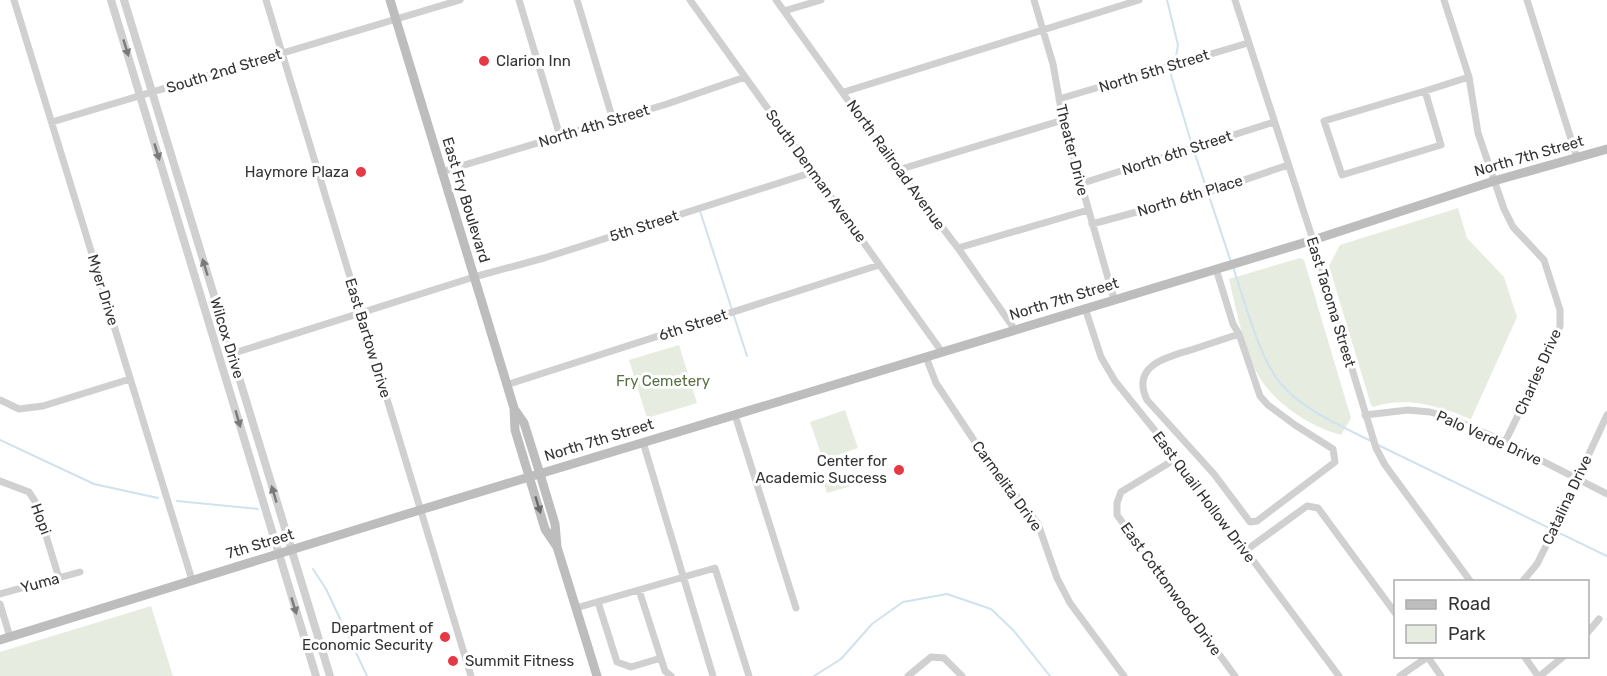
<svg xmlns="http://www.w3.org/2000/svg" width="1607" height="676" viewBox="0 0 1607 676" font-family="Rubik,sans-serif">
<style>
.green{fill:#e6ecdf}
.lines{fill:none;stroke-linecap:round;stroke-linejoin:round}
.stream{stroke:#cfe2ee;stroke-width:2}
.minor{stroke:#d0d0d0;stroke-width:7}
.tertiary{stroke:#d0d0d0;stroke-width:8}
.secondary{stroke:#bdbdbd;stroke-width:9}
.oneway{fill:#7a7a7a}
.oneway2{fill:#6a6a6a}
.poi-dot{fill:#e63946;stroke:#fff;stroke-width:2}
.labels{text-anchor:middle;dominant-baseline:central;stroke-width:6;stroke-linejoin:round;paint-order:stroke}
.poi-label{font-size:15px;fill:#333;stroke:#fff;text-anchor:end}
.street-label{font-size:15px;fill:#333;stroke:#fff}
.park-label{font-size:15px;fill:#56703f;stroke:#fff}
</style>
<rect width="100%" height="100%" fill="#fff"/>
<!-- green -->
<path class="green" d="M1458,208L1467,238L1504,277L1517,317L1471,419C1439,406 1407,396 1373,407L1371,405L1329,266L1340,245Z
M1300,258L1304,260L1351,418L1341,435C1309,426 1273,403 1257,373C1243,346 1236,308 1229,279Z
M679,345L697,403L647,418L629,360Z
M845,410L858,448L823,460L810,422Z
M847,472L851,486L827,493L823,479Z
M151,606L173,676H0V652Z"/>
<g class="lines">
<!-- stream -->
<path class="stream" d="M1167,0L1178,45L1175,62
M1173,67L1171,75L1192,145
M1194,151L1231,262
M700,211L747,356
M1233,267C1244,299 1260,361 1282,385C1305,411 1341,426 1371,441
M0,440L94,484L158,498
M1378,445L1607,556
M177,501L258,509
M313,569L326,589L367,676
M814,676L841,659L872,624L903,602L947,594L991,609L1014,631L1050,676"/>
<!-- minor -->
<path class="minor" d="M14,0L192,580
M266,0L471,676
M519,0L560,136
M577,0L613,120
M690,0L942,352
M776,0L898,170L958,248L1015,330
M1034,0L1053,64L1063,120L1114,299
M1235,0L1313,240L1376,448L1385,465L1471,582
M1444,0L1469,77L1478,133L1504,209L1513,227L1544,260L1560,310V326L1554,341L1505,442
M1527,0L1577,158
M784,11L821,0
M1425,91L1441,145L1342,175L1324,121Z
M1425,91L1469,77
M844,92L1139,0
M1059,99L1248,43
M52,122L460,0
M898,170L1063,120
M441,172L667,104L745,77
M1080,184L1274,122
M1092,224L1200,195L1288,165
M958,248L1088,210
M1216,269L1233,324L1239,334L1260,396L1268,405L1295,425L1333,449L1335,462L1257,521L1250,522L1214,474L1147,400C1130,364 1169,357 1194,349C1209,344 1224,339 1239,334
M1085,308L1101,357L1115,381L1177,458L1339,676
M231,354L474,277L544,258L813,172
M926,357L936,383L977,445L1038,524L1057,578L1070,603L1124,676
M506,385L879,265
M0,400L19,409L43,406L130,379
M735,415L796,608
M1365,415L1408,410L1430,412L1448,417L1505,442L1607,494
M643,442L713,676
M1177,458L1121,492L1117,503V515L1235,676
M0,481L29,492L36,503L59,578
M1245,551L1307,506L1318,508L1396,614
M1522,582L1537,564L1551,536L1607,415
M639,590L665,671L671,676
M0,594L80,572
M598,602L617,662L631,667L661,658
M0,604L10,637
M576,608L715,568L749,676
M1588,632L1599,619
M1427,656L1441,676
M1524,656L1538,676
M908,676L931,657L944,658L962,676
M1400,676L1429,656
M1540,676L1564,656"/>
<!-- tertiary -->
<path class="tertiary" d="M111,0L316,676
M124,0L330,676"/>
<!-- secondary -->
<path class="secondary" d="M390,0L514,408L515,430L545,529L557,547
M515,410L524,423L540,474L555,524L557,547L597,676
M0,640L420,510L1313,240L1494,181L1607,149"/>
</g>
<!-- one-way arrows -->
<defs><path id="oneway-solid" d="M-6-.8H1V-3.2L6.5 0L1 3.2V.8H-6Z" transform="scale(1.5)"/></defs>
<g class="oneway">
<use href="#oneway-solid" transform="translate(126 48) rotate(73)"/>
<use href="#oneway-solid" transform="translate(157 152) rotate(73)"/>
<use href="#oneway-solid" transform="translate(205 267) rotate(-107)"/>
<use href="#oneway-solid" transform="translate(238 419) rotate(74)"/>
<use href="#oneway-solid" transform="translate(274 494) rotate(-107)"/>
<use href="#oneway-solid" transform="translate(294 606) rotate(73)"/>
</g>
<use class="oneway2" href="#oneway-solid" transform="translate(538 505) rotate(73)"/>
<!-- markers -->
<g class="poi-dot">
<circle cx="484" cy="61" r="6"/>
<circle cx="361" cy="172" r="6"/>
<circle cx="899" cy="470" r="6"/>
<circle cx="445" cy="637" r="6"/>
<circle cx="453" cy="661" r="6"/>
</g>
<g class="labels">
<!-- poi labels -->
<g class="poi-label">
<text x="496" y="61" text-anchor="start">Clarion Inn</text>
<text x="349" y="172">Haymore Plaza</text>
<text x="887" y="461">Center for<tspan x="887" dy="17">Academic Success</tspan></text>
<text x="433" y="628">Department of<tspan x="433" dy="17">Economic Security</tspan></text>
<text x="465" y="661" text-anchor="start">Summit Fitness</text>
</g>
<!-- street labels -->
<g class="street-label">
<text transform="translate(224 71) rotate(-17)">South 2nd Street</text>
<text transform="translate(1154 71) rotate(-17)">North 5th Street</text>
<text transform="translate(594 126) rotate(-17)">North 4th Street</text>
<text transform="translate(1072 150) rotate(76)">Theater Drive</text>
<text transform="translate(1177 153) rotate(-18)">North 6th Street</text>
<text transform="translate(1529 156) rotate(-16)">North 7th Street</text>
<text transform="translate(896 165) rotate(54)">North Railroad Avenue</text>
<text transform="translate(816 176) rotate(54)">South Denman Avenue</text>
<text transform="translate(1190 196) rotate(-17)">North 6th Place</text>
<text transform="translate(466 200) rotate(73)">East Fry Boulevard</text>
<text transform="translate(644 226) rotate(-18)">5th Street</text>
<text transform="translate(103 290) rotate(73)">Myer Drive</text>
<text transform="translate(1064 299) rotate(-17)">North 7th Street</text>
<text transform="translate(1331 302) rotate(73)">East Tacoma Street</text>
<text transform="translate(693 325) rotate(-18)">6th Street</text>
<text transform="translate(227 338) rotate(73)">Wilcox Drive</text>
<text transform="translate(368 338) rotate(73)">East Bartow Drive</text>
<text transform="translate(1538 372) rotate(-66)">Charles Drive</text>
<text transform="translate(1489 438) rotate(24)">Palo Verde Drive</text>
<text transform="translate(599 440) rotate(-17)">North 7th Street</text>
<text transform="translate(1007 486) rotate(54)">Carmelita Drive</text>
<text transform="translate(1204 497) rotate(53)">East Quail Hollow Drive</text>
<text transform="translate(1567 500) rotate(-65)">Catalina Drive</text>
<text transform="translate(41 519) rotate(70)">Hopi</text>
<text transform="translate(260 544) rotate(-17)">7th Street</text>
<text transform="translate(40 583) rotate(-15)">Yuma</text>
<text transform="translate(1171 589) rotate(54)">East Cottonwood Drive</text>
</g>
<!-- park labels -->
<g class="park-label">
<text x="663" y="381">Fry Cemetery</text>
</g>
</g>
<!-- legend -->
<rect x="1394" y="580" width="195" height="78" fill="#ffffff" stroke="#adadad" stroke-width="1.5"/>
<rect x="1406" y="600" width="30" height="9" fill="#bdbdbd" stroke="#adadad" stroke-width="1.5"/>
<text x="1448" y="610" font-size="18" fill="#333333">Road</text>
<rect x="1406" y="625" width="30" height="18" fill="#e6ecdf" stroke="#adadad" stroke-width="1.5"/>
<text x="1448" y="640" font-size="18" fill="#333333">Park</text>
</svg>
